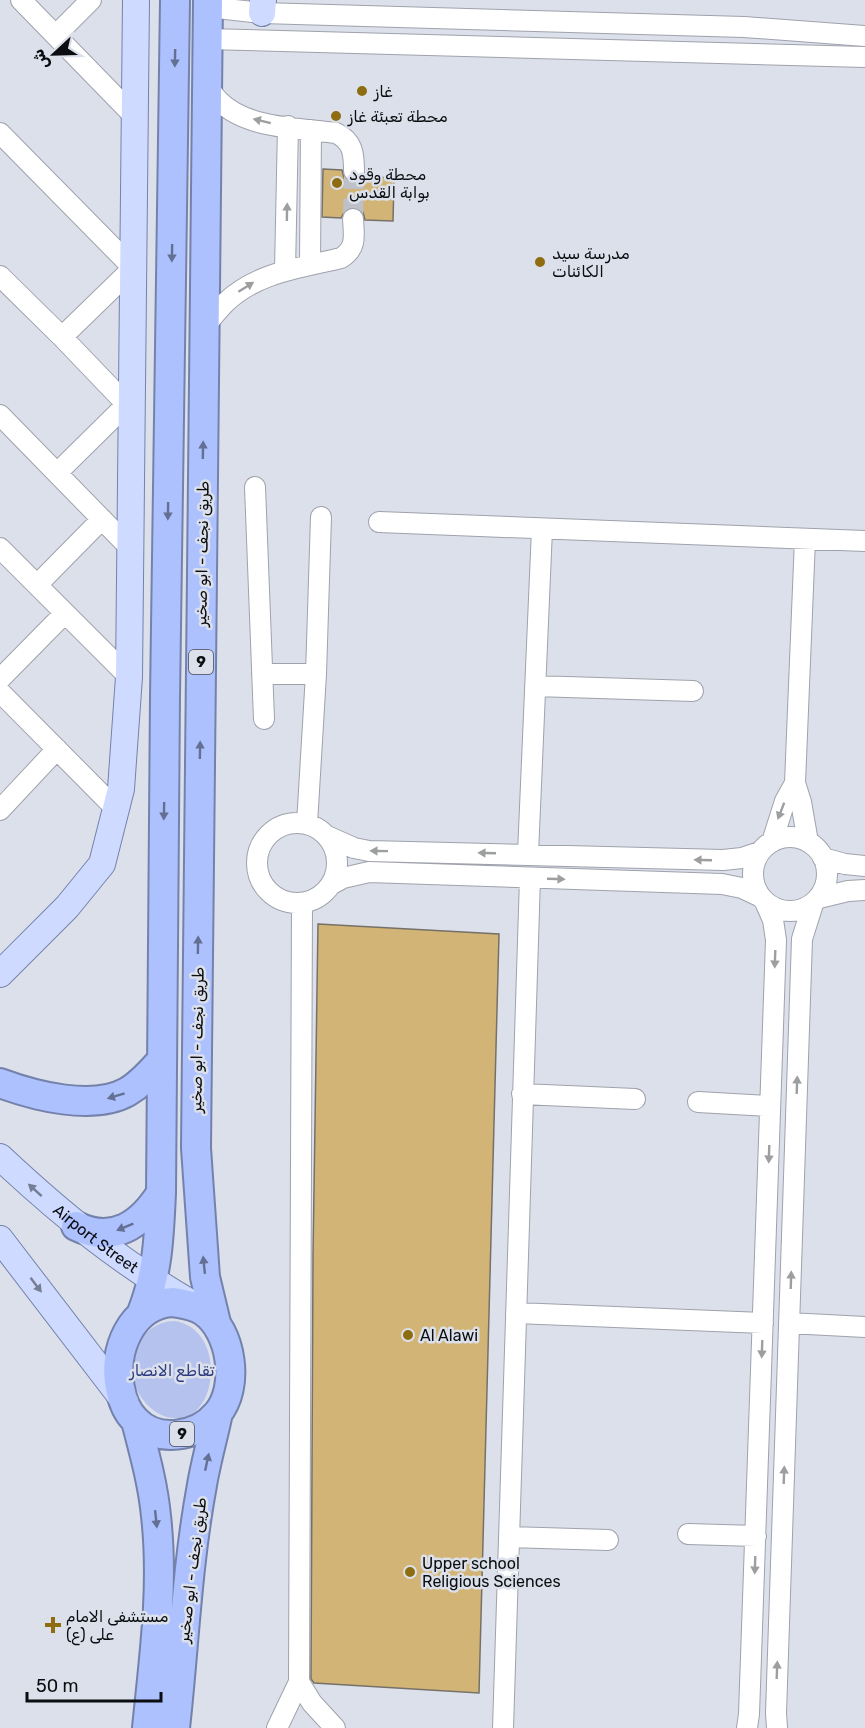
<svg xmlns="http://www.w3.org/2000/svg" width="865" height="1728" viewBox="0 0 865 1728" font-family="Rubik,'Noto Naskh Arabic',sans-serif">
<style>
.green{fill:#b4c2ed}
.building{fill:#d2b576;stroke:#767168;stroke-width:1.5}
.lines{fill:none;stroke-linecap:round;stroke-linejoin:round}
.minor-tunnel{stroke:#bdc0c9;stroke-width:20;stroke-dasharray:20 10;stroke-linecap:butt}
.minor-casing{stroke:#9fa2ac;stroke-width:22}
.major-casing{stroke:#7482ab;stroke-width:28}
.highway-casing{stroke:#7482ab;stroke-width:32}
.minor{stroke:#fff;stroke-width:20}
.major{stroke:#cedaff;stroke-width:26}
.highway{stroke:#adc1ff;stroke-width:28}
.oneway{fill:#647093}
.oneway2{fill:#9d9e9f}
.oneway3{fill:#767e93}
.poi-dot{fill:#8e6c10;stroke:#dce0ea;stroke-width:2}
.labels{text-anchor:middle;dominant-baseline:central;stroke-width:5;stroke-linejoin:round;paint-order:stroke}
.shield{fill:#dce0ea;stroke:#4a4c51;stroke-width:1.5}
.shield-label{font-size:15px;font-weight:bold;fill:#0b0d10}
.poi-label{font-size:16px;fill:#0b0d10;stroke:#dce0ea;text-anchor:start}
.street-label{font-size:16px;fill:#0b0d10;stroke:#dce0ea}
.park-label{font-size:16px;fill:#2e3d82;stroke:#dce0ea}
</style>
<rect width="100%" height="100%" fill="#dce0ea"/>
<!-- green -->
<path class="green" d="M174,1321C229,1328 219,1431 167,1417C153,1413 143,1402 137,1390C124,1360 140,1322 174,1321Z"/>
<!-- building -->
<path class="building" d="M323,169L342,170L344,178L354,183L361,181L365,173L394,180L393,221L365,220L363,212L353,207L346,209L341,218L322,217Z
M318,924L499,934L479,1693L314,1683L311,1679L313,1256Z"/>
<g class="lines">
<!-- minor-tunnel -->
<path class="minor-tunnel" d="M353,219L354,171"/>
<defs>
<path id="minor" d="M21,0L136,118
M208,7L262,13L744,27L865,36
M56,35L91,0
M207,39L865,57
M207,86C211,91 214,96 219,101C247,129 299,128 336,133C353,141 354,154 354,171
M0,133L133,268L62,337
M310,265L311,130
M285,270L288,126
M0,276L62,337L132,410
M204,327C211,319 218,310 226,302C258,272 300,268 341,258C357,248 354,236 353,219
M0,415L131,549
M57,473L126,405
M255,487L264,719
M379,522L865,541
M805,539L795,783L801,802L808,842
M0,548L129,677
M37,585L102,519
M262,674H316
M0,679L65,613
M535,686L693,691
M0,692L116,809
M0,810L57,749
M257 863a40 40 0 1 1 80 0a40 40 0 1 1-80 0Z
M307,824L316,674L321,517
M327,836L354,848L369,851L723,860L742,858L760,852
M753 874a37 37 0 1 1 74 0a37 37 0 1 1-74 0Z
M772,842L785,801L795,783
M528,854L542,529
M823,858L845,864L865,866
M332,884L343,878L369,872L722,884L742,888L759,896
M819,898L848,891L865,890
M522,1094L635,1099
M698,1102L770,1106
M516,1313L763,1323
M789,1323L865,1327
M688,1534L756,1536
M509,1537L608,1540
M299,1682L312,1703L335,1728
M277,1728L299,1682L302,903
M503,1728L530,878
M747,1728L749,1714L776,940L773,920L765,902
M777,1728L776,1713L802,939L813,904"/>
<g id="major">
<path d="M262,13L263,0"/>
<path d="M0,974L67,907L102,864L121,789L129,677L136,0"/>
<path id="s1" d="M0,1157C63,1216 121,1263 196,1306"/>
<path d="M0,1239L125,1402"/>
</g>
<path id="highway" d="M208,0L196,1148L205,1277L216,1323
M0,1083C35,1096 93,1111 127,1092C141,1084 151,1072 161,1061
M76,1226C113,1244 141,1225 161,1193
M173,1302C183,1304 194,1305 203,1311C232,1330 240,1388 217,1414C198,1437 157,1444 135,1420C127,1412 122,1399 120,1388C112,1352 131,1304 173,1302Z
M141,1315C158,1273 159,1237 161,1193L165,697L175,0
M136,1421C144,1452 153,1484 156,1516C164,1586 154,1658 147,1728
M175,1728C184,1647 187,1565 202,1485C206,1461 213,1437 218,1413"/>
</defs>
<!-- minor casing -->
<use href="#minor" class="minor-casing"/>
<!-- major casing -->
<use href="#major" class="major-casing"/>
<!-- highway casing -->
<use href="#highway" class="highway-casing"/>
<!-- minor -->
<use href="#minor" class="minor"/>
<!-- major -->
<use href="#major" class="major"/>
<!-- highway -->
<use href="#highway" class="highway"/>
</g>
<!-- one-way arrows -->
<defs><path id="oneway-solid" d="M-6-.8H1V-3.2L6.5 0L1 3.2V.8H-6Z" transform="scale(1.5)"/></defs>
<g class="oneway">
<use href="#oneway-solid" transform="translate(175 58) rotate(91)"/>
<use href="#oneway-solid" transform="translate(172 253) rotate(91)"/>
<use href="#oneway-solid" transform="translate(203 450) rotate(-89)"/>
<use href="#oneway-solid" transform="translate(168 511) rotate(91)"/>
<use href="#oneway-solid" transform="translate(200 750) rotate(-89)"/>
<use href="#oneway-solid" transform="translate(164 811) rotate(91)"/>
<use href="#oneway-solid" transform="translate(198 945) rotate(-89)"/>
<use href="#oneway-solid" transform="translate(116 1096) rotate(163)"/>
<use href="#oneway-solid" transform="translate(125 1227) rotate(158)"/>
<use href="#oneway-solid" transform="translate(204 1265) rotate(-96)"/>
<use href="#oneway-solid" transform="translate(207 1462) rotate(-78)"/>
<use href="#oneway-solid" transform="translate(156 1519) rotate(84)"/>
</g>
<g class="oneway2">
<use href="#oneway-solid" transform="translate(262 121) rotate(-166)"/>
<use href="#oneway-solid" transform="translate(287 212) rotate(-89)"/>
<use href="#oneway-solid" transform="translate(246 287) rotate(-32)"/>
<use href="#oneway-solid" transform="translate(781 811) rotate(111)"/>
<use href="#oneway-solid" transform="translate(379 851) rotate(-179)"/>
<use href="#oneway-solid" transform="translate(487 853) rotate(-178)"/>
<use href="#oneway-solid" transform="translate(703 860) rotate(-178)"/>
<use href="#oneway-solid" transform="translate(556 879) rotate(2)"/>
<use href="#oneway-solid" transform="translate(775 959) rotate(92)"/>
<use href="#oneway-solid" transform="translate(797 1085) rotate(-88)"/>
<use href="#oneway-solid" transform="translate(769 1154) rotate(92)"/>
<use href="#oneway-solid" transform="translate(791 1280) rotate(-88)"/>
<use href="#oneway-solid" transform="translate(762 1349) rotate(92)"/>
<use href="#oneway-solid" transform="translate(784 1475) rotate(-88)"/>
<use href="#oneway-solid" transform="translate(755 1565) rotate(92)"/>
<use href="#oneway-solid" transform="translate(777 1670) rotate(-88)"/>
</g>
<g class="oneway3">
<use href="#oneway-solid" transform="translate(35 1190) rotate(-138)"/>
<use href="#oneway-solid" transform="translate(36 1285) rotate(53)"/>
</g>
<!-- markers -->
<g class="poi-dot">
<circle cx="362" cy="91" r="6"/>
<circle cx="336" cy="116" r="6"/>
<circle cx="337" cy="183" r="6"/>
<circle cx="540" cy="262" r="6"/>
<circle cx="408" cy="1335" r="6"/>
<circle cx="410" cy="1572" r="6"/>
<path d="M50 1616h6v6h6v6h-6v6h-6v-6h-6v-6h6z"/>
</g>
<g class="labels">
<!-- shield labels -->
<g class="shield">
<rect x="189" y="650" width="24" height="24" rx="4.5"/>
<rect x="170" y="1422" width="24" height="24" rx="4.5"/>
</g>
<g class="shield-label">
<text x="201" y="662">9</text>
<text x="182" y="1434">9</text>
</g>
<!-- poi labels -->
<g class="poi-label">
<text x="374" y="91">غاز</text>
<text x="348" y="116">محطة تعبئة غاز</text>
<text x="349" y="174">محطة وقود<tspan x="349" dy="18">بوابة القدس</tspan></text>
<text x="552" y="253">مدرسة سيد<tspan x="552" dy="18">الكائنات</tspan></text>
<text x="420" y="1335">Al Alawi</text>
<text x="422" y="1563">Upper school<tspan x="422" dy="18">Religious Sciences</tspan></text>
<text x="66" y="1616">مستشفی الامام<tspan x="66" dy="18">علی (ع)</tspan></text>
</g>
<!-- street labels -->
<g class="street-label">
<text transform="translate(202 554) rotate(-89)">طريق نجف - ابو صخير</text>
<text transform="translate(197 1040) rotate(-89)">طريق نجف - ابو صخير</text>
<text stroke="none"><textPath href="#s1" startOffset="126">Airport Street</textPath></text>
<text transform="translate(192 1570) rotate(-83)">طريق نجف - ابو صخير</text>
</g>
<!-- park labels -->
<g class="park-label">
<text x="172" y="1370">تقاطع الانصار</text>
</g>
</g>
<!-- north arrow -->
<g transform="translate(54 54) rotate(248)" stroke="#dce0ea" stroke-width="4.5" paint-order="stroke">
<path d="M0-4.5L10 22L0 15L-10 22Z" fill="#0b0d10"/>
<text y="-9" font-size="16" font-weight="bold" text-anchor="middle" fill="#0b0d10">ش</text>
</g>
<!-- scale -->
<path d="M27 1692v9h134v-9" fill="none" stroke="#0b0d10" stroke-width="3"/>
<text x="36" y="1692" font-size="18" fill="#0b0d10" stroke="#dce0ea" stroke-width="4.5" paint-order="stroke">50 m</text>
</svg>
